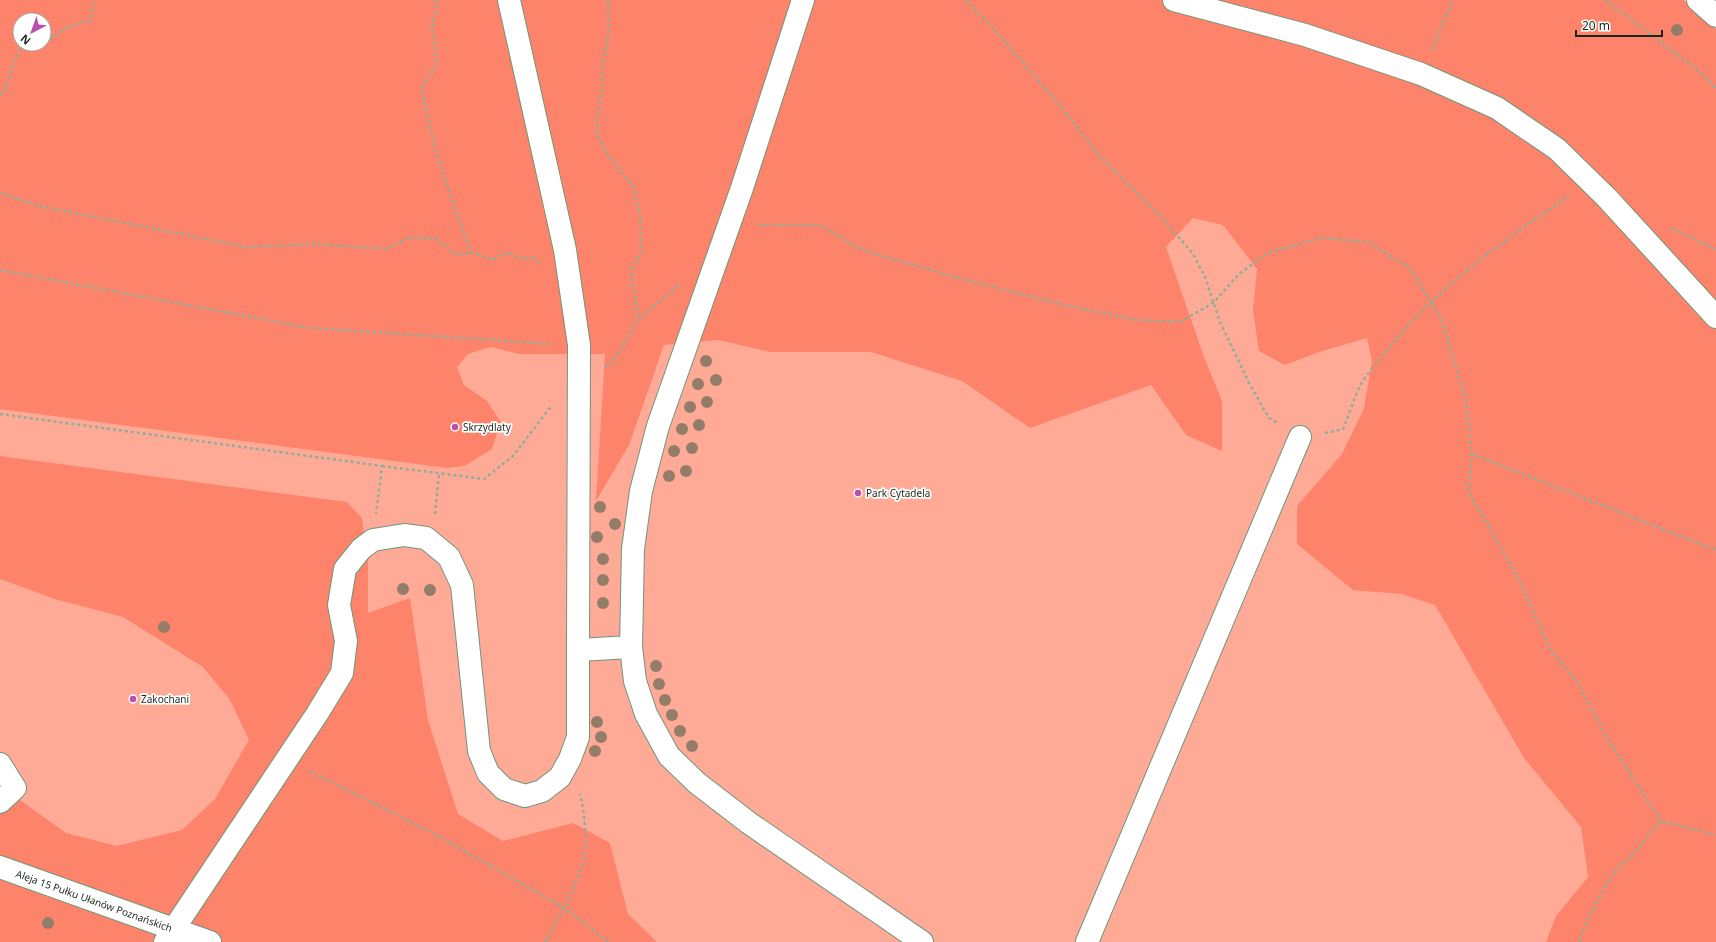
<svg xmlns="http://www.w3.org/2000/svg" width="1716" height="942" viewBox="0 0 1716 942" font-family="'Noto Sans',sans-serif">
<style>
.green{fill:#ffaa97;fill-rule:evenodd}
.forest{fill:#fd846a;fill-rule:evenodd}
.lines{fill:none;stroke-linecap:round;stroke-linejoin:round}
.pedestrian-casing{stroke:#71957b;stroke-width:24}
.tertiary-casing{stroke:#71957b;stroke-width:24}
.path{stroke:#8fad97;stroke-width:2.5;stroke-dasharray:3 3;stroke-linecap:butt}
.pedestrian{stroke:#fff;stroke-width:22}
.tertiary{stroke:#fff;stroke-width:22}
.tree{fill:#947d68}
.poi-dot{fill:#bc4eac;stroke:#fff;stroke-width:1.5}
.labels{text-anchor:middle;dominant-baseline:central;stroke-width:3.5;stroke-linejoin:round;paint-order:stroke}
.poi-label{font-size:10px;fill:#19281d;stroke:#fff;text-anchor:start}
.street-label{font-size:10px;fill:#19281d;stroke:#fff}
</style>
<rect width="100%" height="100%" fill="#cdf3d7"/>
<!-- green -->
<path class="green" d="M0,0H1684L1716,29V942H0ZM20,20H44V44H20Z"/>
<!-- forest -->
<path class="forest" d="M0,0H1684L1716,29V942H1546L1556,916L1588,877L1581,827L1524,758L1435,605L1401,594L1353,590L1297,544V506L1342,454L1364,408L1372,361L1367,338L1322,351L1285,365L1259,351L1253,310L1257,269L1223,225L1193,218L1166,247L1204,357L1222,401V451L1186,435L1151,385L1030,428L962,381L871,352H771L718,340L664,345L629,445L596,501L605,354H519L491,347L468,354L457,367L464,385L487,401L501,422L492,449L464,466L447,468L0,409ZM20,20H44V44H20Z
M0,456L347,502L362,518L368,562V613L410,598L428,720L458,814L503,841L573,823L610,843L628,914L657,942H0V780L6,790L66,833L117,846L182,830L215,799L249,740L230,700L203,667L123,617L55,599L0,579Z"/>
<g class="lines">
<defs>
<g id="pedestrian">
<path d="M509,0L565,250L579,345L578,650"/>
<path d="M1174,0L1305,35L1421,74L1497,108L1557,149L1607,198L1716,317"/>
<path d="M631,647L635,681L646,714L669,756L697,783L749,823L922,942"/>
<path d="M0,764L15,788L0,802"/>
<path id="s1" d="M0,867L210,942"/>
<path d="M165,942L317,714L342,673L346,641L339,605L345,569L361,549L373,540L404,535L426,538L449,557L462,585L479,751L488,773L504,789L525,796L542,791L560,777L570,759L578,737V650L631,647L633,549L641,491L658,426L742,188L803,0"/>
<path d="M1087,942L1300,437"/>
</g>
<path id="tertiary" d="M1698,0L1716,16"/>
</defs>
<!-- pedestrian casing -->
<use href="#pedestrian" class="pedestrian-casing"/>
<!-- tertiary casing -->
<use href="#tertiary" class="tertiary-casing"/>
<!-- path -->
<path class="path" d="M436,0L437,6L432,29L437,64L422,86C430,143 451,197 471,252
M608,0L609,26L607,45L602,65L603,84L597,121L598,137L609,157L633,186L640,215L641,251L631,272L638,319
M966,0L995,30L1063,109L1097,153L1165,221L1193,254L1205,277L1220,322L1250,385L1269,418L1279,424
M1605,0L1700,72L1716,88
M44,38L50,39L69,26L90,21L94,0
M1432,50L1453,0
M0,94L5,91L15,58L24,44
M0,193L40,206L247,247L313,244L385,249L411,237L437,239L450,251L458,255L471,252L492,260L507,252L521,259L533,257L539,263
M758,225H821L856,247L872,253L962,279L1056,303L1137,320L1180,322L1213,303L1239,274L1268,253L1321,238L1368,242L1411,269L1442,321L1466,401L1472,454L1468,492L1482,514L1517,576L1551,650L1577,682L1604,733L1661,821
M1671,228L1716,249
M0,270L310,328L553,344
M605,367L613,362L638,320L680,284
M0,414L382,466L376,514
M1325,433L1343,429C1349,415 1354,398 1361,384C1366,375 1375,366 1381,358C1431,292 1501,242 1569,196
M1472,454L1716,550
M382,466L484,479L513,456L552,405
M435,514L439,474
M309,771L438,836L563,907L609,942
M545,942C560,914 579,884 585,852C587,837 584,809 580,794
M1579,942L1587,920L1611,876L1632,855L1661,821L1716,835"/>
<!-- pedestrian -->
<use href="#pedestrian" class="pedestrian"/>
<!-- tertiary -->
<use href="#tertiary" class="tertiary"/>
</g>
<!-- trees -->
<g class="tree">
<circle cx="1677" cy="30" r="6"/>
<circle cx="706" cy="361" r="6"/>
<circle cx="716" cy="380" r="6"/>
<circle cx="698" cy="384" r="6"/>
<circle cx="707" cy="402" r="6"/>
<circle cx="690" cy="407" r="6"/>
<circle cx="699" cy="425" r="6"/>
<circle cx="682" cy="429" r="6"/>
<circle cx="692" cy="448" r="6"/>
<circle cx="674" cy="451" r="6"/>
<circle cx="686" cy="471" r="6"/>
<circle cx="669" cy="476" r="6"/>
<circle cx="600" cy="507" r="6"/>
<circle cx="615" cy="524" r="6"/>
<circle cx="597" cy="537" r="6"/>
<circle cx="603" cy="559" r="6"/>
<circle cx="603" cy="580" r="6"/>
<circle cx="403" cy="589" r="6"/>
<circle cx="430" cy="590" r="6"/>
<circle cx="603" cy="603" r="6"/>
<circle cx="164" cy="627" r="6"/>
<circle cx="656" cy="666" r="6"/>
<circle cx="659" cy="684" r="6"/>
<circle cx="665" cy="700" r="6"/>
<circle cx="672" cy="715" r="6"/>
<circle cx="597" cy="722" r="6"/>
<circle cx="680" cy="731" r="6"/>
<circle cx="601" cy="737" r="6"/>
<circle cx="692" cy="746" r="6"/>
<circle cx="595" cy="751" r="6"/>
<circle cx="48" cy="923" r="6"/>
</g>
<!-- markers -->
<g class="poi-dot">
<circle cx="455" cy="427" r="4"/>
<circle cx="858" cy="493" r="4"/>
<circle cx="133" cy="699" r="4"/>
</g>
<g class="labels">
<!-- poi labels -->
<g class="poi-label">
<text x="463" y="427">Skrzydlaty</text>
<text x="866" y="493">Park Cytadela</text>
<text x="141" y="699">Zakochani</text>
</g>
<!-- street labels -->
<g class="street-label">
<text stroke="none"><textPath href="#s1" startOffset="100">Aleja 15 Pułku Ułanów Poznańskich</textPath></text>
</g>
</g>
<!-- north arrow -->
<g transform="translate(32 32) rotate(221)"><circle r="19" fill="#ffffff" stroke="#a3a9a5"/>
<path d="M0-3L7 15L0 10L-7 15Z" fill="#bc4eac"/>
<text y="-6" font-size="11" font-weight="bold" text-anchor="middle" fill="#19281d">N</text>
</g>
<!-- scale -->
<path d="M1576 30v6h86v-6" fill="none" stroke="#19281d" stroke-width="2"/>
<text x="1582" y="30" font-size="12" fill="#19281d" stroke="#ffffff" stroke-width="3" paint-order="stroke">20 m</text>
</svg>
